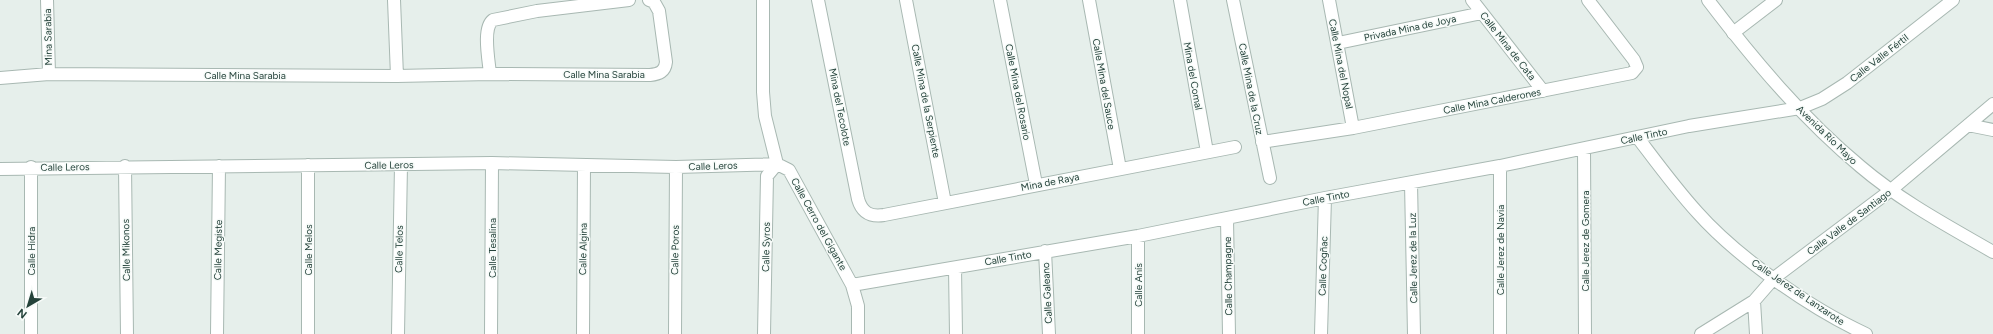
<svg xmlns="http://www.w3.org/2000/svg" width="1993" height="334" viewBox="0 0 1993 334" font-family="Figtree,sans-serif">
<style>
.lines{fill:none;stroke-linecap:round;stroke-linejoin:round}
.minor-casing{stroke:#a8b8b2;stroke-width:14}
.tertiary-casing{stroke:#a8b8b2;stroke-width:14}
.minor{stroke:#fff;stroke-width:12}
.tertiary{stroke:#fff;stroke-width:12}
.labels{text-anchor:middle;dominant-baseline:central;stroke-width:3;stroke-linejoin:round;paint-order:stroke}
.street-label{font-size:10px;fill:#24423a;stroke:#f7fbf9}
</style>
<rect width="100%" height="100%" fill="#e6efeb"/>
<g class="lines">
<defs>
<path id="minor" d="M47,0L49,74
M394,0L397,76
M763,0V92L765,116L777,164L789,170L852,285L858,306V334
M818,0L858,199C862,213 870,217 884,215L1235,147
M906,0L945,203
M1000,0L1036,184
M1089,0L1120,169
M1180,0L1207,152
M1233,0L1270,178
M1329,0L1353,128
M1472,0L1543,91
M1733,33L1776,0
M1338,43L1482,13
M490,74C489,61 482,28 493,20L537,11L629,0
M0,78L49,74L397,76L490,74L650,75C659,74 665,72 666,62L659,11L654,2L649,0
M1968,125L1993,130
M1638,138C1657,163 1676,189 1697,212C1737,257 1811,309 1866,334
M1262,142L1353,128L1632,73L1637,67L1634,60L1588,0
M1584,149L1585,334
M125,166L127,334
M31,167V334
M0,169L492,163L676,167L777,164
M1411,183L1414,334
M1227,219L1229,334
M1138,236V334
M1045,251L1049,334
M955,268L956,334
M852,285L1138,236L1325,198L1500,166L1689,126L1800,108L1822,99L1847,83L1953,0
M1754,301L1756,334
M217,334L219,166
M308,334V165
M398,334L401,165
M491,334L492,163
M583,334L584,165
M675,334L676,167
M764,334L767,176L777,164
M1321,334L1325,198
M1500,334V166
M1701,334L1754,301L1774,278L1891,190L1993,104"/>
<path id="tertiary" d="M1708,0C1753,59 1803,119 1861,167C1901,201 1948,226 1993,252"/>
</defs>
<!-- minor casing -->
<use href="#minor" class="minor-casing"/>
<!-- tertiary casing -->
<use href="#tertiary" class="tertiary-casing"/>
<!-- minor -->
<use href="#minor" class="minor"/>
<!-- tertiary -->
<use href="#tertiary" class="tertiary"/>
</g>
<g class="labels">
<!-- street labels -->
<g class="street-label">
<text transform="translate(1410 28) rotate(-12)">Privada Mina de Joya</text>
<text transform="translate(48 37) rotate(-91)">Mina Sarabia</text>
<text transform="translate(1508 46) rotate(52)">Calle Mina de Cata</text>
<text transform="translate(1879 58) rotate(-38)">Calle Valle Fértil</text>
<text transform="translate(1341 64) rotate(79)">Calle Mina del Nopal</text>
<text x="604" y="74">Calle Mina Sarabia</text>
<text x="245" y="75">Calle Mina Sarabia</text>
<text transform="translate(1193 76) rotate(80)">Mina del Comal</text>
<text transform="translate(1104 84) rotate(80)">Calle Mina del Sauce</text>
<text transform="translate(1251 89) rotate(79)">Calle Mina de la Cruz</text>
<text transform="translate(1018 92) rotate(79)">Calle Mina del Rosario</text>
<text transform="translate(926 101) rotate(79)">Calle Mina de la Serpiente</text>
<text transform="translate(1492 101) rotate(-11)">Calle Mina Calderones</text>
<text transform="translate(840 107) rotate(79)">Mina del Tecolote</text>
<text transform="translate(1827 135) rotate(44)">Avenida Río Mayo</text>
<text transform="translate(1644 136) rotate(-12)">Calle Tinto</text>
<text transform="translate(389 165) rotate(-1)">Calle Leros</text>
<text transform="translate(713 166) rotate(-2)">Calle Leros</text>
<text transform="translate(65 167) rotate(-1)">Calle Leros</text>
<text transform="translate(1050 182) rotate(-11)">Mina de Raya</text>
<text transform="translate(1326 198) rotate(-11)">Calle Tinto</text>
<text transform="translate(1849 222) rotate(-37)">Calle Valle de Santiago</text>
<text transform="translate(819 224) rotate(61)">Calle Cerro del Gigante</text>
<text transform="translate(1585 241) rotate(-90)">Calle Jerez de Gomera</text>
<text transform="translate(766 247) rotate(-89)">Calle Syros</text>
<text transform="translate(492 248) rotate(-90)">Calle Tesalina</text>
<text transform="translate(399 249) rotate(-89)">Calle Telos</text>
<text transform="translate(583 249) rotate(-89)">Calle Algina</text>
<text transform="translate(126 250) rotate(-91)">Calle Mikonos</text>
<text transform="translate(218 250) rotate(-89)">Calle Megiste</text>
<text transform="translate(308 250) rotate(-90)">Calle Melos</text>
<text transform="translate(675 250) rotate(-89)">Calle Poros</text>
<text transform="translate(1500 250) rotate(-90)">Calle Jerez de Navia</text>
<text transform="translate(31 251) rotate(-90)">Calle Hidra</text>
<text transform="translate(1008 258) rotate(-10)">Calle Tinto</text>
<text transform="translate(1413 258) rotate(-91)">Calle Jerez de la Luz</text>
<text transform="translate(1323 266) rotate(-88)">Calle Cogñac</text>
<text transform="translate(1228 276) rotate(-91)">Calle Champagne</text>
<text transform="translate(1138 285) rotate(-90)">Calle Anís</text>
<text transform="translate(1798 292) rotate(34)">Calle Jerez de Lanzarote</text>
<text transform="translate(1047 293) rotate(-93)">Calle Galeano</text>
</g>
</g>
<!-- north arrow -->
<g transform="translate(28 306) rotate(218)" stroke="#f7fbf9" stroke-width="3" paint-order="stroke">
<path d="M0-3L7 15L0 10L-7 15Z" fill="#24423a"/>
<text y="-6" font-size="11" font-weight="bold" text-anchor="middle" fill="#24423a">N</text>
</g>
</svg>
